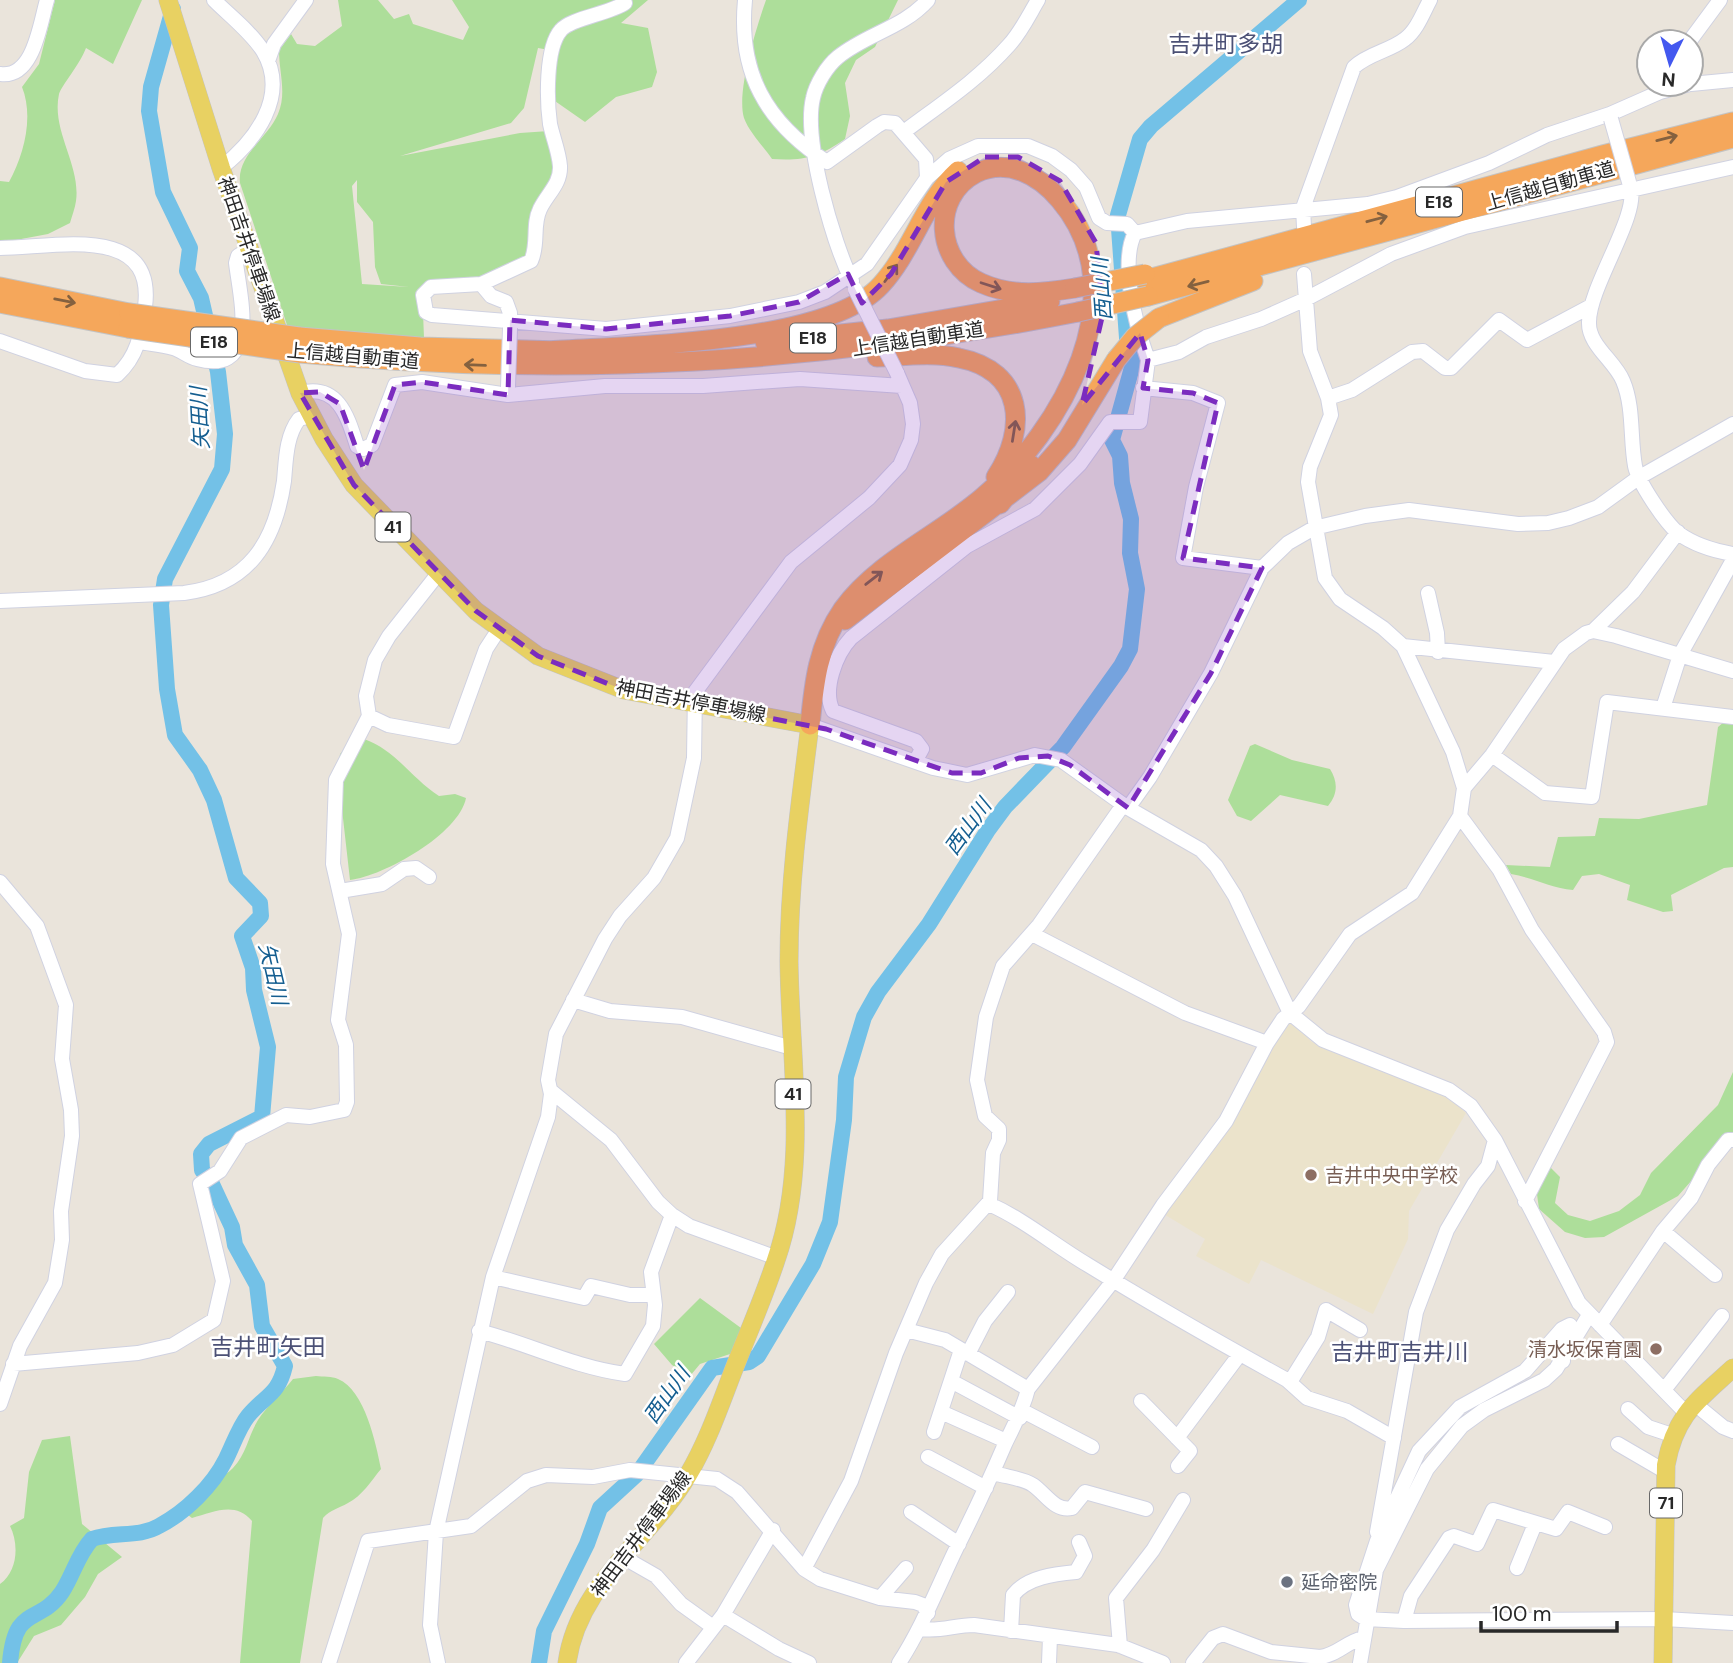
<svg xmlns="http://www.w3.org/2000/svg" width="1733" height="1663" viewBox="0 0 1733 1663" font-family="'DM Sans','Noto Sans JP',sans-serif">
<style>
.education{fill:#ebe3cb}
.green{fill:#adde9a;fill-rule:evenodd}
.lines{fill:none;stroke-linecap:round;stroke-linejoin:round}
.river{stroke:#73c1e7;stroke-width:16}
.minor-casing{stroke:#d0d2e1;stroke-width:16}
.major-casing{stroke:#c3c3c3;stroke-width:19}
.highway-casing{stroke:#c3c3c3;stroke-width:21}
.minor{stroke:#fff;stroke-width:14}
.major{stroke:#e8d162;stroke-width:18}
.highway{stroke:#f5a75b;stroke-width:19}
.minor-bridge-casing{stroke:#d0d2e1;stroke-width:16;stroke-linecap:butt}
.highway-bridge-casing{stroke:#c3c3c3;stroke-width:21;stroke-linecap:butt}
.minor-bridge{stroke:#fff;stroke-width:14}
.highway-bridge{stroke:#f5a75b;stroke-width:19}
.oneway{stroke:#84613f}
.marked{fill:#7b2cbf;fill-opacity:0.2;stroke:#7b2cbf;stroke-width:5;stroke-dasharray:14 9;stroke-linejoin:round}
.education-dot{fill:#8d6e63;stroke:#fff;stroke-width:2.5}
.worship-dot{fill:#6b7280;stroke:#fff;stroke-width:2.5}
.labels{text-anchor:middle;dominant-baseline:central;stroke-width:5;stroke-linejoin:round;paint-order:stroke}
.shield{fill:#fff;stroke:#686868;stroke-width:2}
.shield-label{font-size:18px;font-weight:bold;fill:#282828}
.street-label{font-size:19px;fill:#282828;stroke:#fff}
.education-label{font-size:19px;fill:#785e54;stroke:#fff;text-anchor:start}
.worship-label{font-size:19px;fill:#5b616d;stroke:#fff;text-anchor:start}
.water-label{font-size:21px;font-style:italic;fill:#145e90;stroke:#fff}
.quarter-label{font-size:23px;fill:#4c5176;stroke:#fff}
</style>
<rect width="100%" height="100%" fill="#eae4db"/>
<!-- education -->
<path class="education" d="M1286,1022H1291L1312,1042L1450,1098L1466,1113L1409,1211L1408,1239L1373,1314L1261,1260L1249,1284L1196,1256L1205,1239L1162,1213Z"/>
<!-- green -->
<path class="green" d="M55,0H142L113,64L86,48C80,64 62,85 59,94C51,131 81,165 76,201C75,208 72,216 70,223L48,234L0,243V181L9,182C24,155 34,117 22,87L39,64Z
M338,0H378L394,19L409,14L413,24L463,40L469,27L452,0H648L621,23L648,28L657,72L652,87L616,97L585,122L552,99L555,51L538,48L524,108L511,123L400,156L520,133L549,131L558,168L531,253L481,282L422,287L424,338L289,331L240,183C237,155 267,139 278,114C287,93 279,73 279,50L291,34L297,44L315,46L342,26ZM357,180V202L373,222L375,267L381,284L409,287L362,284L352,186Z
M766,0H898L875,47L856,60L845,83L850,116L845,139C819,157 804,161 772,159C764,147 749,132 744,118C736,92 757,26 766,0Z
M1724,722L1733,723V867L1724,868L1671,895L1673,911L1663,912L1627,900L1630,885L1599,874L1582,876L1573,890C1551,888 1534,878 1511,874L1506,865L1550,867L1558,837L1595,836L1599,818L1639,819L1707,805L1718,727Z
M364,739C396,750 412,779 439,796L455,794L466,798C459,834 384,876 350,880L338,774L340,754L349,744Z
M1255,744L1292,760L1330,769C1338,782 1338,794 1328,806L1280,795L1251,821L1237,816L1228,800L1250,746Z
M1733,1072V1133L1678,1196L1604,1237L1585,1238L1565,1232L1539,1209L1537,1194L1550,1167L1560,1177L1555,1203L1568,1215L1590,1221L1619,1211L1640,1195L1651,1173L1718,1105Z
M700,1298L741,1328L733,1353L700,1364L690,1376L672,1365L654,1344Z
M316,1376C323,1377 332,1376 338,1379C365,1390 376,1444 381,1469C371,1481 362,1496 348,1503C338,1509 331,1509 323,1518L300,1663H240L252,1521C235,1501 214,1512 192,1518L184,1512C186,1486 215,1486 233,1468C247,1453 248,1436 258,1420C267,1406 282,1393 293,1379Z
M70,1436L82,1524L122,1557L98,1574L85,1597L61,1625L34,1636L17,1663H0V1584C18,1571 19,1544 10,1526L24,1518L29,1472L42,1440Z"/>
<g class="lines">
<!-- river -->
<path class="river" d="M10,1663C15,1603 39,1626 62,1592C73,1575 78,1554 92,1539C114,1531 139,1538 159,1526C186,1512 213,1485 226,1459C233,1445 239,1427 248,1416C265,1395 278,1396 285,1366L262,1326L257,1285L235,1245L232,1227L212,1184L202,1170L201,1154L209,1144L262,1117L268,1047L254,990L253,968L242,936L261,916L260,903L236,878L214,800L200,770L175,735L167,689L161,605L165,579L222,469L225,434L218,372L201,298L187,271L190,248L163,192L149,111L151,87L173,9
M539,1663L544,1631L587,1544L600,1508L637,1474L712,1368L749,1362L758,1356L813,1264L830,1222L844,1120L846,1077L864,1017L878,992L929,924L988,830L1005,807L1063,747L1121,666L1130,649L1137,589L1130,553L1131,519L1122,483L1120,456L1112,440L1134,360L1127,338L1118,215L1140,139L1151,126L1299,0"/>
<defs>
<path id="minor" d="M214,0C230,16 251,32 263,51C290,96 255,141 221,168
M745,0C738,73 766,122 827,162L877,126L884,122L895,123L926,159L927,178
M625,3C609,14 571,18 561,30C545,48 547,102 550,124C553,138 559,152 560,166C561,184 547,194 540,209C532,225 539,244 531,261L481,284L431,287L423,295L426,312L432,315L606,329L730,316L799,302L825,292L867,264L927,178L949,159L978,146H1028L1052,156L1071,170L1086,187L1099,218L1107,223L1127,224L1135,233L1187,221L1368,204L1397,197L1489,163L1547,135L1610,114L1660,92L1690,84
M1689,42L1720,0
M268,61L274,44L306,0
M0,74C34,79 40,23 47,0
M1691,84L1733,80
M905,131C941,104 978,80 1009,45C1021,32 1029,15 1038,0
M1630,186C1641,213 1589,286 1589,322C1588,345 1615,361 1623,381C1634,407 1630,439 1635,466C1638,482 1665,522 1678,533C1693,544 1715,551 1733,554
M1304,227L1303,208L1354,67C1369,53 1390,51 1405,39C1417,30 1423,13 1430,0
M1135,233C1119,263 1137,329 1148,360
M0,248C53,248 156,222 145,307C141,334 138,356 117,375L85,371L0,341
M1304,274L1310,351L1328,398L1331,415L1310,467L1308,482L1325,578L1340,599L1383,628L1403,646L1453,752L1464,788L1460,816L1499,869L1532,930L1604,1032L1607,1042L1603,1050L1525,1201
M852,281C833,242 803,140 813,98C816,84 827,66 838,57C866,34 903,28 928,0
M481,284L491,296L506,302L510,313V328
M140,342C151,344 162,345 173,348C181,350 188,357 197,359C261,376 240,297 236,263L238,256L249,249
M1143,388L1193,393L1218,403L1196,487L1183,558L1262,568
M300,393C339,383 348,418 357,446L363,449L372,445L395,385L422,382L508,395L605,386H703L800,379L902,386
M1328,398L1352,390L1412,352L1423,351L1445,368H1451L1499,320L1527,340L1591,306
M1428,593L1437,633L1438,652
M0,601L184,593C248,585 275,543 284,481C286,459 286,436 299,419L311,416
M1593,631L1633,592L1678,532
M1403,646L1554,662
M1663,708L1680,655L1733,560
M369,716L388,725L454,737L486,649L499,629
M810,725L933,768L967,775L1035,755L1061,760L1128,808L1201,850L1216,866L1235,896L1290,1013L1323,1040L1449,1090L1471,1106L1495,1140L1579,1303L1686,1413
M1492,755L1545,793L1592,797L1607,702L1733,717
M916,760L922,749L916,741L833,711C822,690 836,654 851,638L967,546L1035,509L1080,464L1110,422H1140L1148,360L1179,352L1206,337L1261,319L1306,299L1391,254L1465,227L1733,167
M1464,788L1492,755L1564,649L1586,633L1593,631L1616,636L1733,671
M1128,808L1150,777L1211,673L1262,568L1288,543L1314,528L1365,516L1409,510L1518,524L1548,523L1569,518L1598,507L1638,478L1733,424
M0,882L37,926L66,1005L62,1059L71,1110L72,1136L61,1211L62,1240L55,1283L20,1346L0,1404
M340,891L382,884L404,869L416,868L429,877
M1032,934L1185,1013L1267,1043
M573,1000L610,1011L682,1017L792,1048
M551,1091L611,1140L658,1202L672,1215L689,1226L777,1258
M989,1204C1025,1220 1054,1245 1088,1265C1153,1305 1220,1343 1287,1380L1307,1398L1347,1411L1394,1438
M1663,1231L1715,1275
M493,1277L584,1298L591,1286L630,1295H653
M1600,1325L1663,1231L1691,1198L1708,1165L1728,1140H1733
M906,1330L945,1340L1028,1389
M479,1331C529,1344 574,1367 625,1374L653,1326L655,1305L651,1272L672,1215
M968,1354L985,1321L1008,1292
M1563,1361L1560,1354L1572,1333L1570,1325L1562,1329L1525,1371L1460,1407L1419,1451L1377,1541L1356,1605L1358,1614L1366,1619L1404,1621L1664,1619L1733,1623
M13,1364L138,1353L173,1345L214,1320L223,1281L200,1184L220,1171L241,1138L286,1115L310,1117L344,1110L347,1102L346,1045L338,1020L349,934L333,864L336,780L369,716L366,696L375,660L389,636L438,574
M951,1381L1020,1418
M1290,1382L1318,1337L1326,1310L1360,1330
M1664,1390L1722,1316
M1141,1401L1190,1451L1178,1466
M1695,1404L1723,1427L1733,1431
M1628,1409L1648,1427L1672,1435
M1023,1411L1092,1447
M941,1412L1006,1441
M934,1432L961,1350
M1177,1438L1240,1354
M1618,1444L1666,1472
M928,1457L986,1488
M994,1473C1006,1477 1023,1478 1033,1485C1046,1494 1055,1512 1072,1508L1085,1492L1146,1509
M911,1512L959,1544
M1377,1532L1416,1312L1447,1230L1474,1184L1488,1166L1495,1140
M621,1556L656,1576L681,1604L713,1627
M1517,1568L1535,1524
M804,1569L851,1481L896,1353L926,1283L942,1254L990,1201L993,1153L999,1140V1129L985,1116L977,1080L986,1017L1003,966L1039,925L1123,805
M880,1598L906,1568
M723,1615L773,1530
M1404,1621L1411,1596L1449,1538L1454,1536L1477,1544L1493,1510L1556,1529L1568,1512L1605,1527
M921,1629C940,1632 955,1625 974,1625L1118,1645L1163,1663
M1011,1631L1013,1595C1027,1577 1055,1574 1076,1572L1085,1556L1079,1542
M1120,1646L1116,1598L1153,1550L1183,1500
M329,1663L368,1541L471,1526L527,1481L546,1475L593,1477L630,1470L717,1479L737,1492L804,1569L820,1579L880,1598L915,1602L923,1605L928,1613
M438,1663L430,1625L436,1532L493,1277L548,1117L551,1094L548,1080L556,1034L605,939L620,916L654,878L677,838L694,758L695,692L791,562L869,498L900,465L911,440L913,424L910,403L897,373
M686,1663L723,1615L779,1649L809,1663
M899,1663C923,1626 938,1586 957,1547C974,1513 990,1479 1005,1444C1014,1425 1023,1410 1028,1389L1113,1281L1163,1205L1226,1121L1267,1043L1283,1019L1299,1006L1350,934L1412,893L1460,816
M1049,1663L1050,1637
M1193,1663L1213,1638L1223,1634L1271,1652L1320,1657
M1318,1663L1320,1657C1337,1655 1346,1642 1363,1638
M1360,1663L1376,1570L1427,1469L1462,1426L1484,1410L1544,1380L1556,1369L1589,1315"/>
<path id="major" d="M168,0L221,168L300,393L324,439L354,485L476,611L538,656L624,690L810,725C800,803 789,882 789,961C790,1059 809,1166 776,1260C764,1297 748,1333 734,1369C720,1405 708,1441 688,1475C650,1540 578,1583 567,1663
M1663,1663L1666,1465C1675,1415 1697,1401 1733,1368"/>
<path id="highway" d="M1145,280L1603,155L1733,122
M0,287L129,313
M1148,296L1733,138
M0,303L128,328
M1159,318L1253,281
M299,337L420,347L560,351
M765,342L888,329L1050,301
M547,351C627,345 827,345 881,285C913,250 923,203 958,171
M300,353C570,378 813,364 1078,312
M877,357C904,356 933,352 959,358C1024,371 1028,428 996,477
M1000,504L1031,465
M845,620L1039,472L1067,440L1116,360
M810,725C814,683 818,645 843,609C878,561 939,535 983,497C1061,431 1140,294 1060,200C1039,175 1008,158 976,173C930,197 936,263 981,283C1012,297 1044,293 1075,288"/>
</defs>
<!-- minor casing -->
<use href="#minor" class="minor-casing"/>
<!-- major casing -->
<use href="#major" class="major-casing"/>
<!-- highway casing -->
<use href="#highway" class="highway-casing"/>
<!-- minor -->
<use href="#minor" class="minor"/>
<!-- major -->
<use href="#major" class="major"/>
<!-- highway -->
<use href="#highway" class="highway"/>
<defs>
<path id="minor-bridge" d="M1611,119L1629,182
M855,289L897,373
M508,387L510,328"/>
<path id="highway-bridge" d="M1075,288L1145,274
M1078,312L1148,296
M129,313L299,337
M128,328L300,353
M1116,360L1135,337L1159,318"/>
</defs>
<!-- minor-bridge casing -->
<use href="#minor-bridge" class="minor-bridge-casing"/>
<!-- highway-bridge casing -->
<use href="#highway-bridge" class="highway-bridge-casing"/>
<!-- minor-bridge -->
<use href="#minor-bridge" class="minor-bridge"/>
<!-- highway-bridge -->
<use href="#highway-bridge" class="highway-bridge"/>
</g>
<!-- one-way arrows -->
<defs><path id="oneway-shaft" d="M-6 0H5M1.5-3L5.5 0L1.5 3" fill="none" stroke-width="1.6" stroke-linecap="round" stroke-linejoin="round" transform="scale(1.75)"/></defs>
<g class="oneway">
<use href="#oneway-shaft" transform="translate(1667 138) rotate(-14)"/>
<use href="#oneway-shaft" transform="translate(1377 219) rotate(-15)"/>
<use href="#oneway-shaft" transform="translate(891 273) rotate(-54)"/>
<use href="#oneway-shaft" transform="translate(1198 284) rotate(166)"/>
<use href="#oneway-shaft" transform="translate(991 286) rotate(18)"/>
<use href="#oneway-shaft" transform="translate(65 301) rotate(11)"/>
<use href="#oneway-shaft" transform="translate(475 365) rotate(-178)"/>
<use href="#oneway-shaft" transform="translate(1014 431) rotate(-81)"/>
<use href="#oneway-shaft" transform="translate(874 578) rotate(-38)"/>
</g>
<!-- marked area -->
<path class="marked" d="M985,157H1018L1060,181L1096,243L1103,313L1082,405L1140,333L1148,360L1143,388L1193,393L1218,403L1183,558L1262,568L1211,673L1128,808L1070,765L1048,756L1019,758L981,773H952L826,729L624,690L538,656L476,611L354,485L300,393L320,392L340,404L364,470L395,385L422,382L508,395L510,320L606,329L730,316L799,302L848,274L862,303L891,274L946,182Z"/>
<!-- markers -->
<g class="education-dot">
<circle cx="1311" cy="1175" r="7"/>
<circle cx="1656" cy="1349" r="7"/>
</g>
<circle class="worship-dot" cx="1287" cy="1582" r="7"/>
<g class="labels">
<!-- shield labels -->
<g class="shield">
<rect x="1416" y="187.5" width="46" height="29" rx="5"/>
<rect x="790" y="323.5" width="46" height="29" rx="5"/>
<rect x="191" y="327.5" width="46" height="29" rx="5"/>
<rect x="375.5" y="512.5" width="35" height="29" rx="5"/>
<rect x="775.5" y="1079.5" width="35" height="29" rx="5"/>
<rect x="1650" y="1488.5" width="32" height="29" rx="5"/>
</g>
<g class="shield-label">
<text x="1439" y="202">E18</text>
<text x="813" y="338">E18</text>
<text x="214" y="342">E18</text>
<text x="393" y="527">41</text>
<text x="793" y="1094">41</text>
<text x="1666" y="1503">71</text>
</g>
<!-- street labels -->
<g class="street-label">
<text transform="translate(1550 186) rotate(-16)">上信越自動車道</text>
<text transform="translate(249 249) rotate(71)">神田吉井停車場線</text>
<text transform="translate(918 339) rotate(-9)">上信越自動車道</text>
<text transform="translate(353 356) rotate(5)">上信越自動車道</text>
<text transform="translate(691 701) rotate(11)">神田吉井停車場線</text>
<text transform="translate(641 1534) rotate(-53)">神田吉井停車場線</text>
</g>
<!-- education labels -->
<g class="education-label">
<text x="1325" y="1175">吉井中央中学校</text>
<text x="1642" y="1349" text-anchor="end">清水坂保育園</text>
</g>
<!-- worship labels -->
<g class="worship-label">
<text x="1301" y="1582">延命密院</text>
</g>
<!-- water labels -->
<g class="water-label">
<text transform="translate(1102 289) rotate(-94)">西山川</text>
<text transform="translate(200 418) rotate(-93)">矢田川</text>
<text transform="translate(968 827) rotate(-54)">西山川</text>
<text transform="translate(273 974) rotate(77)">矢田川</text>
<text transform="translate(667 1395) rotate(-55)">西山川</text>
</g>
<!-- quarter labels -->
<g class="quarter-label">
<text x="1226" y="44">吉井町多胡</text>
<text x="268" y="1347">吉井町矢田</text>
<text x="1400" y="1352">吉井町吉井川</text>
</g>
</g>
<!-- north arrow -->
<g transform="translate(1670 63) rotate(185)"><circle r="33" fill="#ffffff" stroke="#a9a9a9" stroke-width="2"/>
<path d="M0-5L12 26L0 18L-12 26Z" fill="#4358ef"/>
<text y="-10" font-size="19" font-weight="bold" text-anchor="middle" fill="#282828">N</text>
</g>
<!-- scale -->
<path d="M1481 1621v10h136v-10" fill="none" stroke="#282828" stroke-width="3.5"/>
<text x="1492" y="1621" font-size="21" fill="#282828" stroke="#ffffff" stroke-width="5" paint-order="stroke">100 m</text>
</svg>
